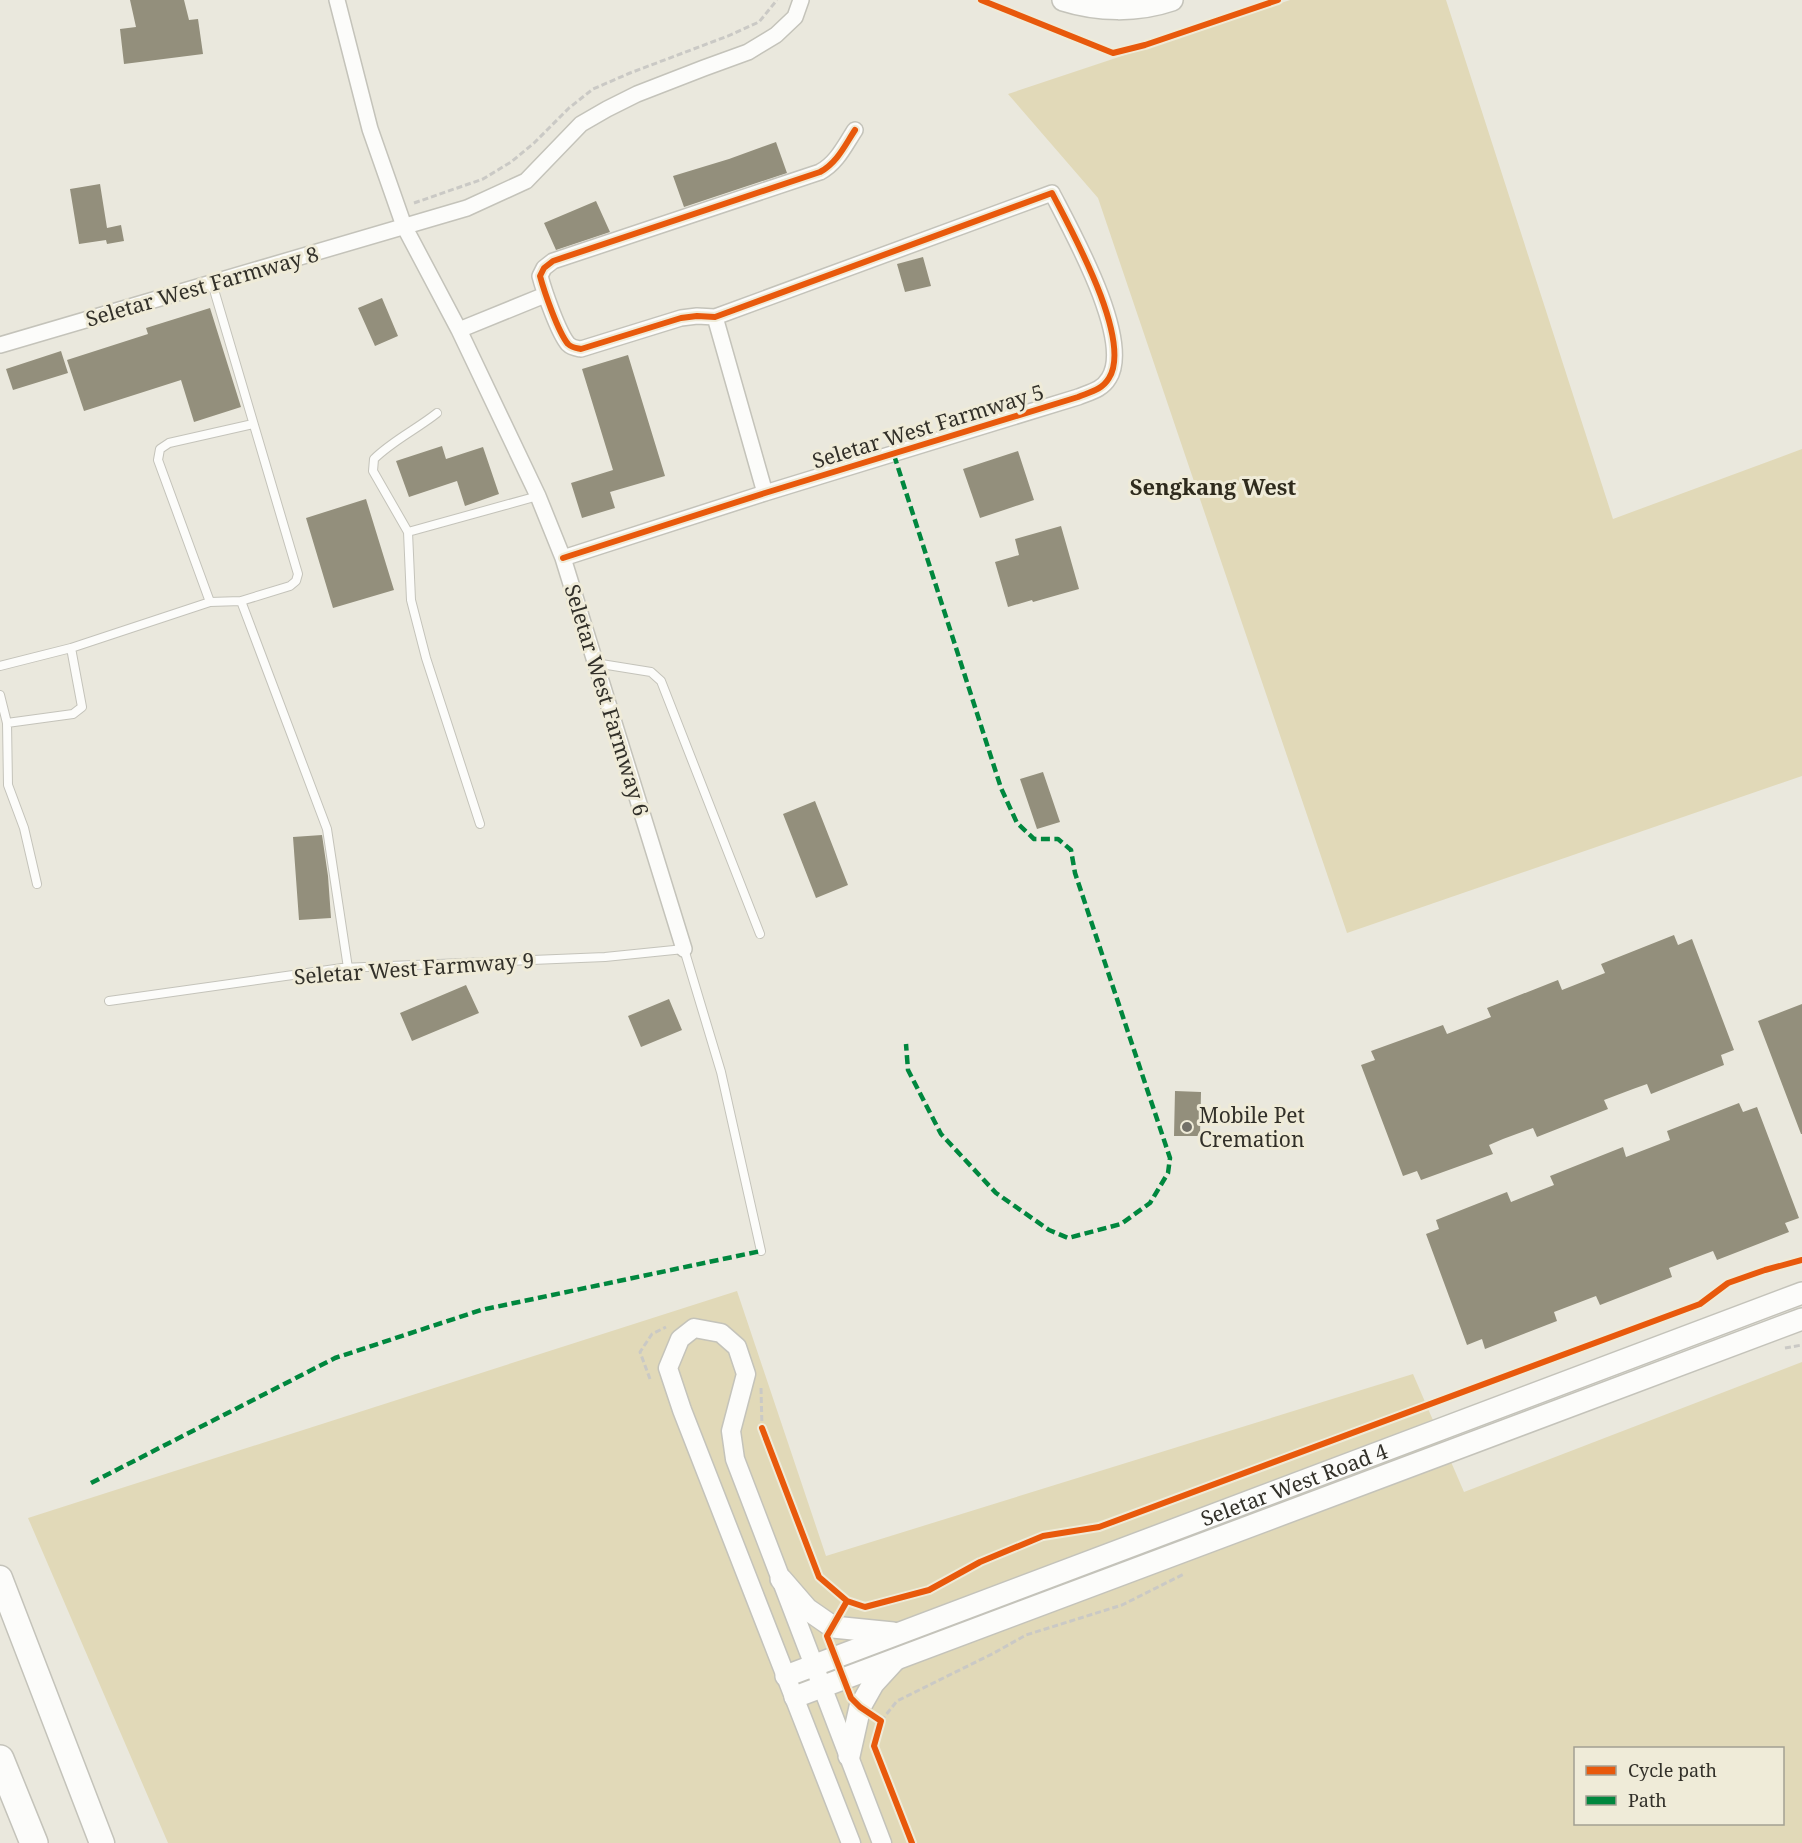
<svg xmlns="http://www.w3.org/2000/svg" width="1802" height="1843" viewBox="0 0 1802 1843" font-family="'Noto Serif',serif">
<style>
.green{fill:#e1d9b8;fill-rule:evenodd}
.building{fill:#938f7c}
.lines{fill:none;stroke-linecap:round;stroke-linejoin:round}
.service-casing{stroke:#c4c3ba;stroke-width:10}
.minor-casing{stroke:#c4c3ba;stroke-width:18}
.tertiary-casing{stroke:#c4c3ba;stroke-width:21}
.secondary-casing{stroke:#c4c3ba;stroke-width:24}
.primary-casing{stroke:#c4c3ba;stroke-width:27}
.motorway-casing{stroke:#c4c3ba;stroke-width:30}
.path{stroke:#cac9c5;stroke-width:3;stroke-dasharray:6 3;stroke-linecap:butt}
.service{stroke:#fcfcfa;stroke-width:8}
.minor{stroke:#fcfcfa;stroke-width:15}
.tertiary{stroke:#fcfcfa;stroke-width:18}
.secondary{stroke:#fcfcfa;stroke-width:21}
.primary{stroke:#fcfcfa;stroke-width:24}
.motorway{stroke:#fcfcfa;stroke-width:27}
.quiet{stroke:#00873e;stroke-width:4.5;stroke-dasharray:9 4.5;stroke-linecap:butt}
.cycleway-casing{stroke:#efebd8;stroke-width:10}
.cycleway{stroke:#e8590c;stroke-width:6}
.poi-dot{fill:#727068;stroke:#efebd8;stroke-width:2}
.labels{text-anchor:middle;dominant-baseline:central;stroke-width:6;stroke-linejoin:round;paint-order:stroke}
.street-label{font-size:21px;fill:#323029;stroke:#efebd8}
.poi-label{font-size:21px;fill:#323029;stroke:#efebd8;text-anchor:start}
.neighbourhood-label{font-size:22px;font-weight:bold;fill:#2f2b1d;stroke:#efebd8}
</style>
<rect width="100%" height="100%" fill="#eae8dd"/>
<!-- green -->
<path class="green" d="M1290,0H1446L1613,519L1802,449V776L1347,933L1098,198L1008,94Z
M737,1291L826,1556L1413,1374L1464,1492L1802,1362V1843H168L28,1518ZM1576,1748H1782V1824H1576Z"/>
<!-- building -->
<path class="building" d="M130,0H184L189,20L198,19L203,54L124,64L120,29L136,27Z
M776,142L787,173L684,207L673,176L729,159Z
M100,184L107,228L121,225L124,241L107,244L106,240L79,244L70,189Z
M596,201L610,232L556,250L544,223Z
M923,257L931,286L905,292L897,264Z
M382,298L398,336L375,346L358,308Z
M210,308L241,407L194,422L181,380L84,411L67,360L148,334L146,328Z
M61,351L68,373L13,390L6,369Z
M628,355L665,476L610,492L615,508L582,518L571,483L613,470L582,369Z
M442,446L446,459L483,447L499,494L465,506L457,481L409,497L396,461Z
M1018,451L1034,500L980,518L963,469Z
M366,499L394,590L333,608L306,518Z
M1061,526L1079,589L1033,602L1032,600L1008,607L995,562L1019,555L1015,539Z
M1043,772L1060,822L1037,829L1020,779Z
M815,801L848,885L816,898L783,814Z
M322,835L328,876L331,918L299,920L293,837Z
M1674,935L1678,945L1692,939L1734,1050L1721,1055L1724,1065L1651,1094L1647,1084L1633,1089L1604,1100L1608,1109L1537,1137L1533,1128L1503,1139L1489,1145L1493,1154L1421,1180L1417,1171L1403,1176L1361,1065L1375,1060L1371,1051L1443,1025L1447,1034L1491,1017L1487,1008L1558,980L1562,990L1605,973L1601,964Z
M466,985L479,1013L412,1041L400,1013Z
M669,999L682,1030L641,1047L628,1016Z
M1802,1004V1134H1801L1758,1021Z
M1175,1091L1201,1092L1200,1136H1174Z
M1739,1103L1743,1112L1757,1107L1799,1218L1785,1223L1789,1232L1717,1260L1713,1251L1669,1268L1672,1277L1600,1305L1596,1296L1554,1312L1557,1321L1485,1349L1482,1339L1467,1345L1426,1234L1439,1229L1436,1220L1507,1192L1511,1202L1554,1185L1550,1176L1623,1147L1626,1157L1670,1140L1667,1131Z"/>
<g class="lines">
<defs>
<path id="service" d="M437,413C417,429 392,441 374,459L373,471L408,532L411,600L426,658L480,824
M408,532L538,496
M241,601L327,829L348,968
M210,602L158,460L160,449L169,443L253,424
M595,663L651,672L661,681L760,934
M0,666L71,648L210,602L241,601L290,586L296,581L298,574L212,283
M0,695L7,723L8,785L24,828L37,884
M7,723L73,714L82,707L71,648
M109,1001L342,968L605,957L684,949L721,1072L761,1251"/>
<path id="minor" d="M337,0L370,129L404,226L459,330L538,496L563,558L684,949
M715,317L765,493
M459,330L545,295
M0,345L467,208L526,181L581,124L607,109L637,94L704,68L748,52L776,35L795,17L801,0
M563,558L765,493L1078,397C1090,392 1102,390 1109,378C1133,340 1071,230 1052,193L715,317L697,316L681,318L581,349C576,348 572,348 568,344C558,332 544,291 540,276L544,268L553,261L820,172C837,163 845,145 855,130"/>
<path id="tertiary" d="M851,1843L682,1410L668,1368L680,1339L694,1328L721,1333L737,1347L746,1374L731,1431L735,1459L882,1843"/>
<g id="secondary">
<path d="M1063,0C1098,11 1137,12 1172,0"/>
<path d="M781,1579L807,1609L833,1627L893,1633"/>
<path id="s1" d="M786,1676L1802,1293"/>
<path d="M795,1697L1802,1319"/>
<path d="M849,1756L860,1707L873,1684L895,1660"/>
</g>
<path id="primary" d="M0,1578L102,1843"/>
<path id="motorway" d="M0,1759L34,1843"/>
</defs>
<!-- service casing -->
<use href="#service" class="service-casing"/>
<!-- minor casing -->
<use href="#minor" class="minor-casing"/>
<!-- tertiary casing -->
<use href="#tertiary" class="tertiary-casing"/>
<!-- secondary casing -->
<use href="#secondary" class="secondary-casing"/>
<!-- primary casing -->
<use href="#primary" class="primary-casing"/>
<!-- motorway casing -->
<use href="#motorway" class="motorway-casing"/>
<!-- path -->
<path class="path" d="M414,203L483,179L511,162L534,143L569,108L593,89L630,73L728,36L759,22L777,0
M1785,1348L1802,1345
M650,1379L640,1352L652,1334L666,1327
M761,1388L762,1428
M881,1721L897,1701L994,1653L1026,1635L1122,1605L1184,1574"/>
<!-- service -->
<use href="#service" class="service"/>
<!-- minor -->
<use href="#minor" class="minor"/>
<!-- tertiary -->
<use href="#tertiary" class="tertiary"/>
<!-- secondary -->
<use href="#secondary" class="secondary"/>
<!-- primary -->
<use href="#primary" class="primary"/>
<!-- motorway -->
<use href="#motorway" class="motorway"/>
<!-- quiet -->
<path class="quiet" d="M894,455L1001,788L1017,823L1034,839H1058L1071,850L1075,873L1170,1158L1168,1173L1150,1203L1121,1224L1068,1238L1049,1230L996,1193L941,1134L908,1070L906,1044
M91,1483L335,1358L481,1310L761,1251"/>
<defs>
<path id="cycleway" d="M981,0L1113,53L1145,45L1278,0
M563,558L765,493L1078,397C1090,392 1102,390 1109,378C1133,340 1071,230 1052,193L715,317L697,316L681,318L581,349C576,348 572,348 568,344C558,332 544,291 540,276L544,268L553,261L820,172C837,163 845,145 855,130
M762,1428L819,1577L847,1601L865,1607L929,1590L980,1562L1043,1536L1099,1527L1700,1304L1728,1283L1765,1270L1802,1260
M847,1601L827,1636L851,1698L860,1707L881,1721L874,1746L912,1843"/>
</defs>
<!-- cycleway casing -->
<use href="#cycleway" class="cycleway-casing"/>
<!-- cycleway -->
<use href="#cycleway" class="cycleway"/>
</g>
<!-- markers -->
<circle class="poi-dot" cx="1187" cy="1127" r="6"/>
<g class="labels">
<!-- street labels -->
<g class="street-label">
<text transform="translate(202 286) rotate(-16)">Seletar West Farmway 8</text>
<text transform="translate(928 426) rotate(-17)">Seletar West Farmway 5</text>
<text transform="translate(607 700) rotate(73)">Seletar West Farmway 6</text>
<text transform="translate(414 968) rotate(-4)">Seletar West Farmway 9</text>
<text stroke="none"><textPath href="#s1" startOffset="543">Seletar West Road 4</textPath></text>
</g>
<!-- poi labels -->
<g class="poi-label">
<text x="1199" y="1115">Mobile Pet<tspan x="1199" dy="24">Cremation</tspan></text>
</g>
<!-- neighbourhood labels -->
<g class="neighbourhood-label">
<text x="1213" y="486">Sengkang West</text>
</g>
</g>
<!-- legend -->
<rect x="1574" y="1747" width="210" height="78" fill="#efebd8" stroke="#a3a092" stroke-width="1.5"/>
<rect x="1586" y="1766" width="30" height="9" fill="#e8590c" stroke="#a3a092" stroke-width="1.5"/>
<text x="1628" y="1777" font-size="18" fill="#323029">Cycle path</text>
<rect x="1586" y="1796" width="30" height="9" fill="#00873e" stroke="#a3a092" stroke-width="1.5"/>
<text x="1628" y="1807" font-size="18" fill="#323029">Path</text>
</svg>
